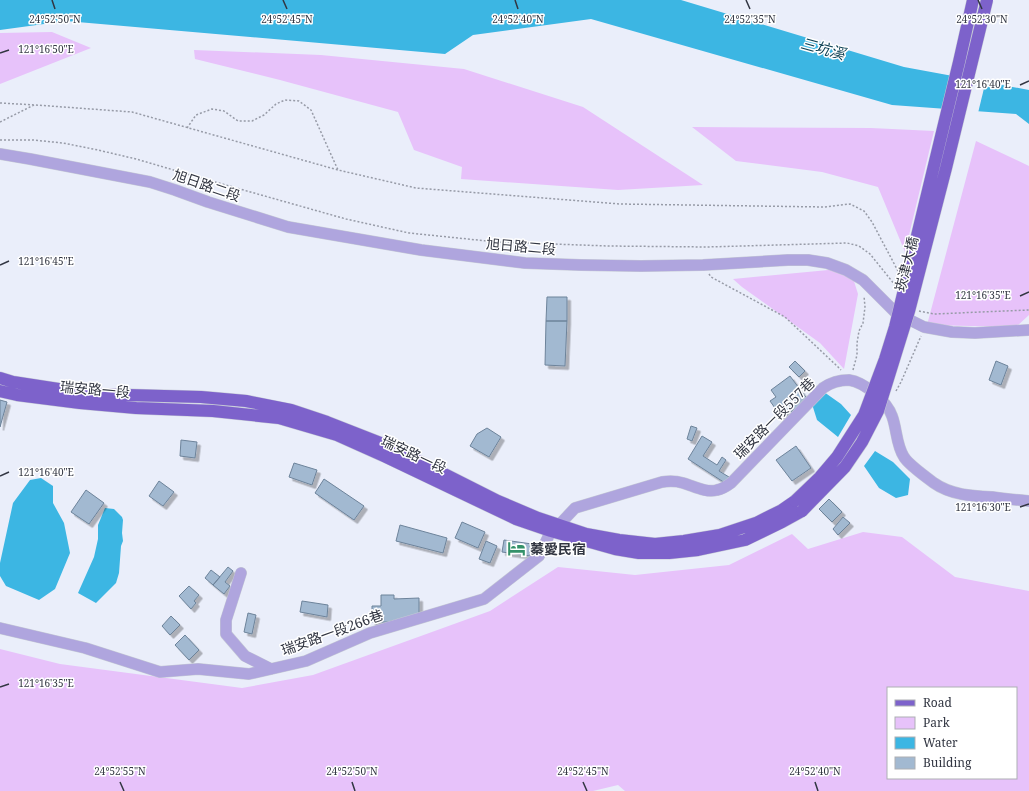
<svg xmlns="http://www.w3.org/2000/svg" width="1029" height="791" viewBox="0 0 1029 791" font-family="'Noto Serif','Noto Sans TC',serif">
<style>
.green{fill:#e7c2fa;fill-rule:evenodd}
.water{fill:#3cb6e3}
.pier{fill:#eaeefa}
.building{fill:#a2b9d1;stroke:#6d839a;filter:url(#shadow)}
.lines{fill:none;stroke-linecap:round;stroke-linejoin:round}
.minor-casing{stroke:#c5c9d5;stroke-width:12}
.major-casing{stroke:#c5c9d5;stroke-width:13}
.path{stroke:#979ba7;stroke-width:1.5;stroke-dasharray:2 2;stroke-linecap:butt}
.minor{stroke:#afa5de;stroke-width:11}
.major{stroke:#7d62cb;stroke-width:12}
.major-bridge-casing{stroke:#c5c9d5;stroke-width:13;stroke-linecap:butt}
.major-bridge{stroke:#7d62cb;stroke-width:12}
.ticks{fill:none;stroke:#323642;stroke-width:1.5}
.labels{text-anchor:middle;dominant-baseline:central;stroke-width:3;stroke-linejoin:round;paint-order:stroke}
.street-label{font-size:14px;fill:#323642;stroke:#fff}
.poi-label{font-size:14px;font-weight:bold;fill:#323642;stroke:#fff;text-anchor:start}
.water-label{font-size:15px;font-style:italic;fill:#093e51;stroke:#fff}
.ticks-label{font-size:10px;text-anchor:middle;fill:#323642;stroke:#fff;stroke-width:3;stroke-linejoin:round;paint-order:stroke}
</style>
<defs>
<filter id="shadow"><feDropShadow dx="3.5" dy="3.5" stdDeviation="0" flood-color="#0004"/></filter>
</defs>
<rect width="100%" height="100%" fill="#eaeefa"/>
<!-- green -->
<path class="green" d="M52,32L91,48L0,84V33Z
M194,50L321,55L464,69L583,107L703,185L618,190L461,179L462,167L414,150L398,112L280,80L195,59Z
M692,127L871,128L934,131L905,252L878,187L822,172L736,161Z
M976,141L1029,166V315L1016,327L927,325Z
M839,269L853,278L858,294L844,369L820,343L742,287L733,279Z
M863,532L902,537L955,577L1029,591V791H625L618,785L593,791H0V649L60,664L242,688L313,675L490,611L558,567L635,575L729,565L792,534L808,549ZM888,688H1016V778H888Z"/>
<!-- water -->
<path class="water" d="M0,0H681L904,67L1029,90V124L1016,114L892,105L591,19L473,35L445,54L66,21L0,30Z
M824,392L841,404L851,415L838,437L817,420L812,404Z
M875,451L893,462L910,479L908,495L896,498L879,488L864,466Z
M41,478L53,486V503L64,523L70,553L55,589L39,600L6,586L0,576V563L13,503L30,480Z
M105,508L114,509L122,517L123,520L122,533L123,541L121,546L119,573L116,583L96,603L78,593L94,557L98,539V525Z"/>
<!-- pier -->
<path class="pier" d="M950,74L986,80L978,113L942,111Z"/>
<!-- building -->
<path class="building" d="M547,297H567V321H546Z
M546,321H567L565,366L545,365Z
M795,361L805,371L799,377L789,367Z
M996,361L1008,366L1001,385L989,380Z
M790,376L808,400L782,418L770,401L776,397L771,390Z
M0,400L7,402L0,427Z
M691,426L697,428L692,441L687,439Z
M487,428L501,437L489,457L470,446L477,434Z
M702,436L712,442L703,456L717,465L722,457L726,460L719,471L729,477L725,483L688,459Z
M181,440L197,442L195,458L180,456Z
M796,446L811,468L792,481L776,460Z
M294,463L317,470L312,485L289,477Z
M324,479L364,506L354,520L315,493Z
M159,481L174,492L163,506L149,496Z
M86,490L104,503L89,524L71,512Z
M829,499L842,512L832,522L819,509Z
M843,517L850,523L838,535L833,529Z
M462,522L485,532L478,548L455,538Z
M400,525L447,538L443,553L396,541Z
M504,540L532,544L530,556L502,552Z
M486,541L497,546L490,563L479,559Z
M228,567L233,571L225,582L230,586L224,594L213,585Z
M211,570L220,577L213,585L205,578Z
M189,586L199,595L194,601L196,603L191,609L179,596Z
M381,595H394V599L419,598V614L388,622H372V606H381Z
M302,601L328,605L327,617L300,612Z
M248,613L256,615L252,634L244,632Z
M171,616L180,625L170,635L162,626Z
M185,635L199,650L189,660L175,645Z"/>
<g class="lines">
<defs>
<path id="minor" d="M0,154L30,159L150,182L175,190L208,202L288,227L421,250L525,263L581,265L641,266L703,265L788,260H808L827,263L846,270L863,280L896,313L924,327L952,332L975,333L1029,330
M241,573L226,620V634L245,656L271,669
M0,628L85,648L160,672L198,669L249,674L306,661L370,633L484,599L539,556L551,531L560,524L575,508L662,482C669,481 676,481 683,483C694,486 705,493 717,490C722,489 727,486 731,483L823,388C830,383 840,380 849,380C864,382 887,401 892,416C897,429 896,445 904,457C909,465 926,477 934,483C951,495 972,496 992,497C1005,499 1017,500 1029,501"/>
<path id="major" d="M0,378L13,382L91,394L201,397L246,401L291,410L327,422L391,447L498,501L538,518L586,534L619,540L655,544L684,541L720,535L756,523L782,510L795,501
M0,391L17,395L80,403L136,408L213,411L279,418L337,435L384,456L516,519L551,531L615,549L639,553H669L698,550L745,540L782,522L802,511"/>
</defs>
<!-- minor casing -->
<use href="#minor" class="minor-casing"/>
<!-- major casing -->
<use href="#major" class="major-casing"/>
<!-- path -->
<path class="path" d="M0,103L36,105L132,112L338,170L416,188L620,204L824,207L850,204L864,211L872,222L898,271
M0,122L34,105
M187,128L196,115L212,109L224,111L238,121H252L264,115L276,104L285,100L299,101L311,110L338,170
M0,140H33L63,143L98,150L136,159L201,178L346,219L409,233L497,242L609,246L707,247L847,243L859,246L870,254L895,285
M709,274L711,277L785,317L837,366L841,370
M919,311L934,314L1029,310
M853,370L857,355V343L859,331L863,323L865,307L864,296
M896,391L901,382L921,336"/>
<!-- minor -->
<use href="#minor" class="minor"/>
<!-- major -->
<use href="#major" class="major"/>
<defs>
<path id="major-bridge" d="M795,501L820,477L837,457L864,415L885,359L895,327L959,62L973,0
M802,511L845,467L862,442L878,411L909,311L946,168L987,0"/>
</defs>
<!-- major-bridge casing -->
<use href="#major-bridge" class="major-bridge-casing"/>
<!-- major-bridge -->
<use href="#major-bridge" class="major-bridge"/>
</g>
<!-- ticks -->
<path class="ticks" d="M52,0L55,9M283,0L287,9M515,0L518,9M746,0L750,9M978,0L982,9M0,53L9,50M1020,85L1029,81M0,265L9,261M1020,296L1029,292M0,476L9,472M1020,507L1029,504M0,687L9,684M120,782L124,791M352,782L355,791M583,782L587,791M815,782L818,791"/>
<!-- icons -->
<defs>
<symbol id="hotel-bare" viewBox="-9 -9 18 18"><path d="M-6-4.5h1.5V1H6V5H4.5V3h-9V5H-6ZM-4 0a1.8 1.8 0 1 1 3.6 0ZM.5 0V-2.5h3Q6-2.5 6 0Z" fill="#349169" stroke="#fff" stroke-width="2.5" paint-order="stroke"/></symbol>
</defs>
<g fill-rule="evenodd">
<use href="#hotel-bare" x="504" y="536" width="25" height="25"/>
</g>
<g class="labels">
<!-- street labels -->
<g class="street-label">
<text transform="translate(207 185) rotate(19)">旭日路二段</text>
<text transform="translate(521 246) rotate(5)">旭日路二段</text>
<text transform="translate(906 264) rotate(-76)">崁津大橋</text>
<text transform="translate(95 389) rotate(5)">瑞安路一段</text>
<text transform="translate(774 418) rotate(-45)">瑞安路一段557巷</text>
<text transform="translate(414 454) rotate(25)">瑞安路一段</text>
<text transform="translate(332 632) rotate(-20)">瑞安路一段266巷</text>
</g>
<!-- poi labels -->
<g class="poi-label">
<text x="530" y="548">蓁愛民宿</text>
</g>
<!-- water labels -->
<g class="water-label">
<text transform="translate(823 48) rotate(15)">三坑溪</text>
</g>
</g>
<g class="ticks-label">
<text x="55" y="23">24°52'50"N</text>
<text x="287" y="23">24°52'45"N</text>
<text x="518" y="23">24°52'40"N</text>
<text x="750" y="23">24°52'35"N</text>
<text x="982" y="23">24°52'30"N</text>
<text x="46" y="53">121°16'50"E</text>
<text x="983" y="88">121°16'40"E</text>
<text x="46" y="265">121°16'45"E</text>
<text x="983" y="299">121°16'35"E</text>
<text x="46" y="476">121°16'40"E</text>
<text x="983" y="511">121°16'30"E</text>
<text x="46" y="687">121°16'35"E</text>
<text x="120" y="775">24°52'55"N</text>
<text x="352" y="775">24°52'50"N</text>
<text x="583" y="775">24°52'45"N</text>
<text x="815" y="775">24°52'40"N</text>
</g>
<!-- legend -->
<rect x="887" y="687" width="130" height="92" fill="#ffffff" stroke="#adafb3"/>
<rect x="895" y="700" width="20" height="6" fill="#7d62cb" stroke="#adafb3"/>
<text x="923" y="707" font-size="12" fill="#323642">Road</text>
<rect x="895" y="717" width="20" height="12" fill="#e7c2fa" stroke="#adafb3"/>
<text x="923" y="727" font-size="12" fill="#323642">Park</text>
<rect x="895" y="737" width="20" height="12" fill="#3cb6e3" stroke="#adafb3"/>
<text x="923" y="747" font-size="12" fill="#323642">Water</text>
<rect x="895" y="757" width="20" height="12" fill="#a2b9d1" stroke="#adafb3"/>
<text x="923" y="767" font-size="12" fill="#323642">Building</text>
</svg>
